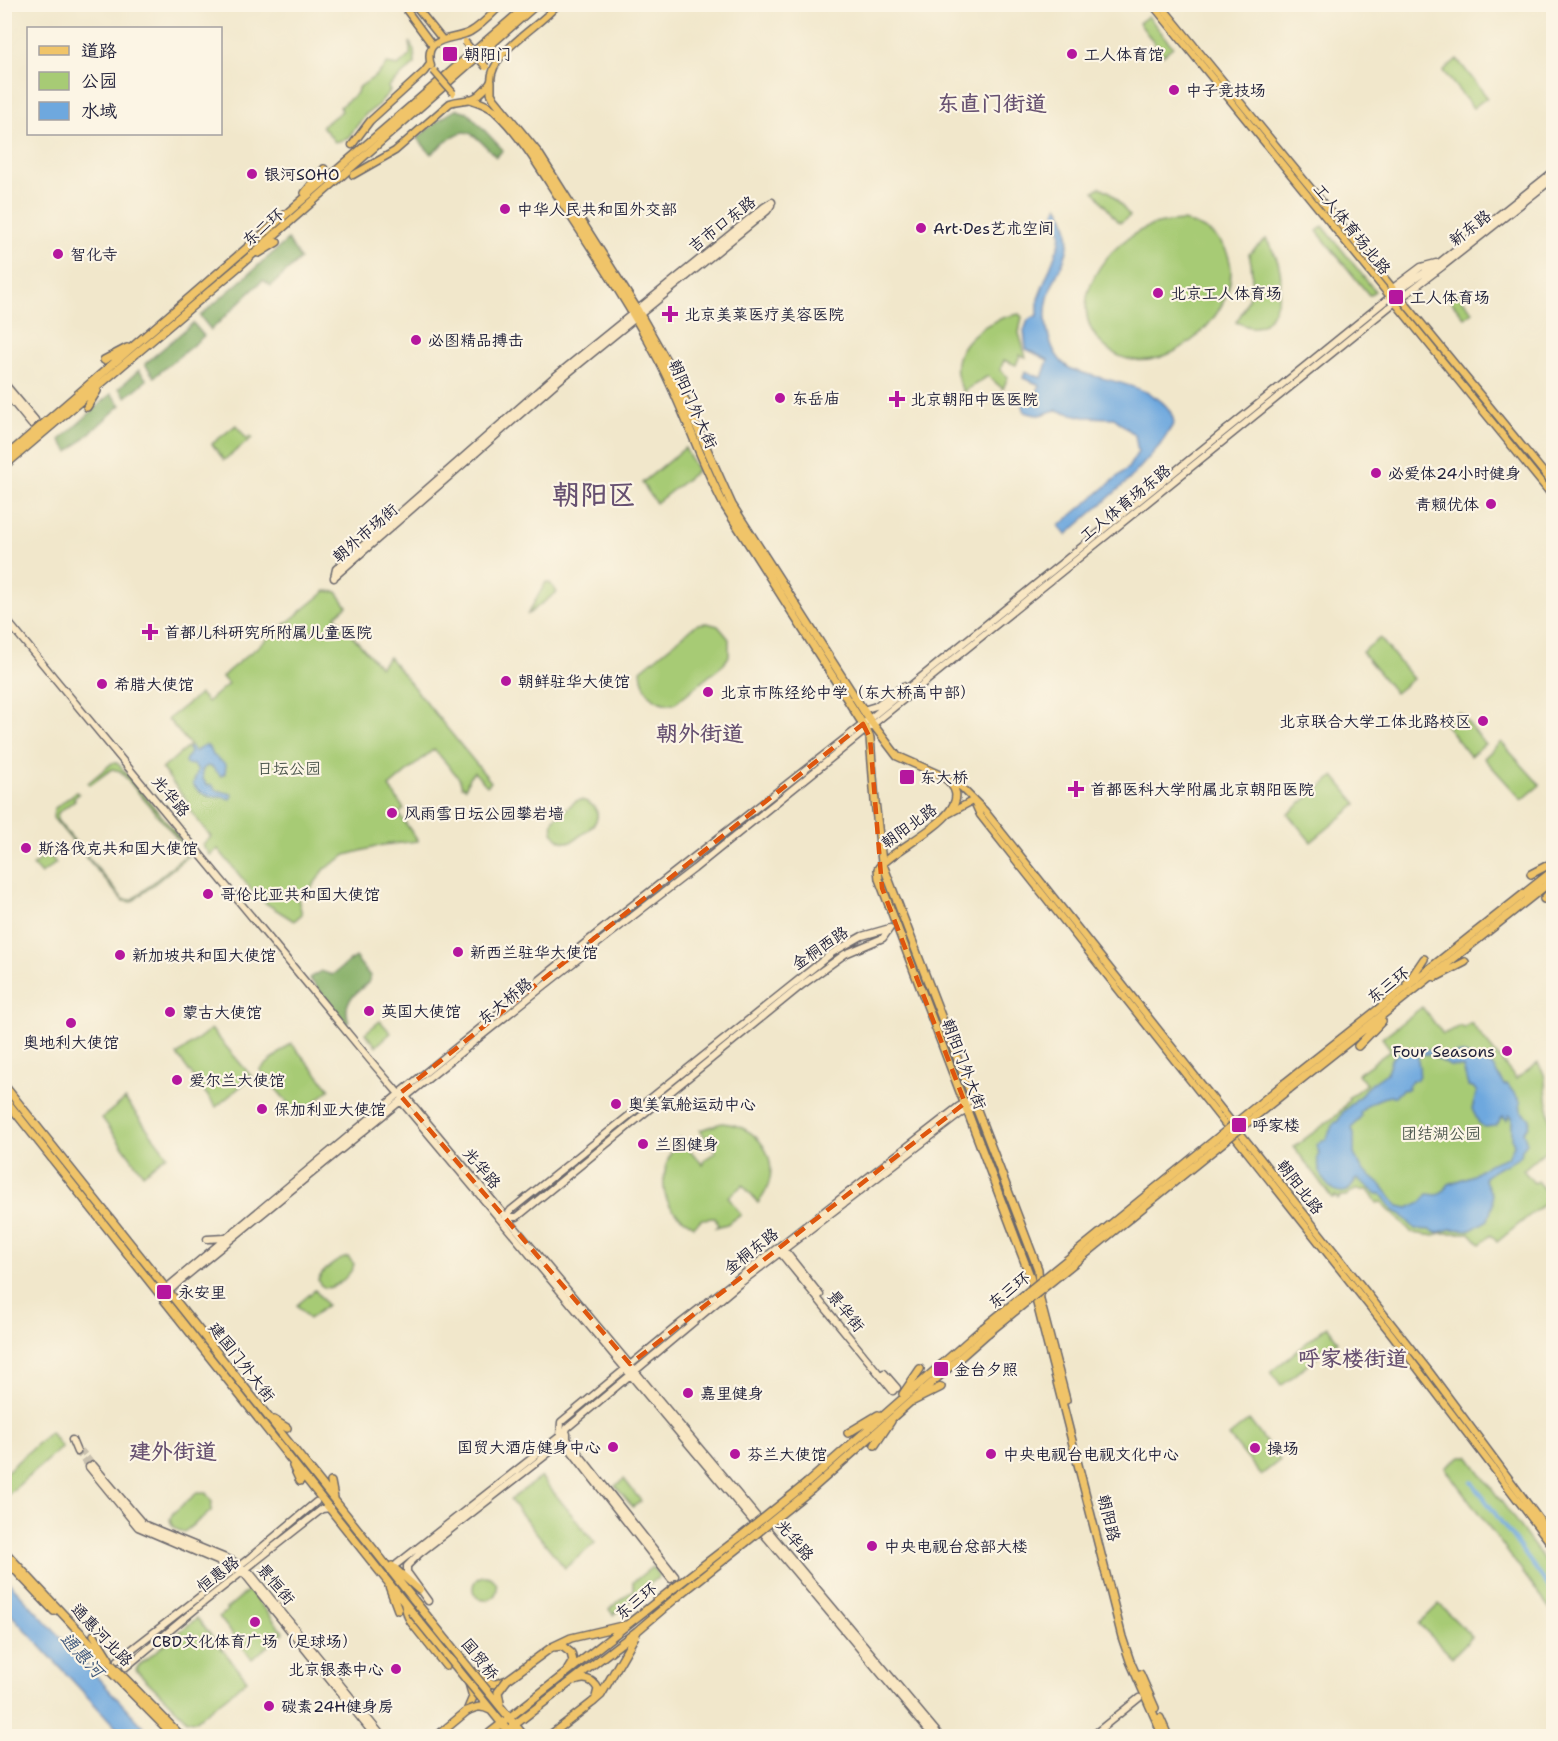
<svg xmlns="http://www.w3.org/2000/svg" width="1558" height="1741" viewBox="0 0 1558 1741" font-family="'Shantell Sans','LXGW WenKai TC',sans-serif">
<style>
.green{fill:#a7cb75;stroke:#647658;stroke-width:1.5}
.forest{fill:#85af66;stroke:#546850;stroke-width:1.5}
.water{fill:#6ea8de;stroke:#48658c;stroke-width:1.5;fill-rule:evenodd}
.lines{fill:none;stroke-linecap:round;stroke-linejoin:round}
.canal{stroke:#6ea8de;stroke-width:4}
.secondary-tunnel{stroke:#c8c0ae;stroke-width:6;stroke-dasharray:6 3;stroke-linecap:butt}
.secondary-casing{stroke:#6a676d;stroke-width:9}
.primary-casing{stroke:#6a676d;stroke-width:9}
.trunk-casing{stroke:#6a676d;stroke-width:10}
.secondary{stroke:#f9e7c3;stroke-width:6}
.primary{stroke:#f0c469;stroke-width:6}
.trunk{stroke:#f0c469;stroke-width:7}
.primary-bridge-casing{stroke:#6a676d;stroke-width:9;stroke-linecap:butt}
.trunk-bridge-casing{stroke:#6a676d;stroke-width:10;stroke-linecap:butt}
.primary-bridge{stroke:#f0c469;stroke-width:6}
.trunk-bridge{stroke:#f0c469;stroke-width:7}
.marked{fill:none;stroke:#de560e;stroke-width:4.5;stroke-dasharray:12 8;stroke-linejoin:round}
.poi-dot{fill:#b5179e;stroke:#fcf5e5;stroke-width:2}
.labels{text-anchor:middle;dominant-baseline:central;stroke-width:4.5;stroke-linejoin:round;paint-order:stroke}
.poi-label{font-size:16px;fill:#22223b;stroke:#fcf5e5;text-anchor:start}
.street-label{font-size:16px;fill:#22223b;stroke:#fcf5e5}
.park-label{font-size:16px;fill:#4a554c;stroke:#fcf5e5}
.water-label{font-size:18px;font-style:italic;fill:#40587c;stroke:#fcf5e5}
.district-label{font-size:22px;font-weight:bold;fill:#675171;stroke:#fcf5e5}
.town-label{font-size:28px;font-weight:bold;fill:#675171;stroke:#fcf5e5}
</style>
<rect width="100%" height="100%" fill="#fcf5e5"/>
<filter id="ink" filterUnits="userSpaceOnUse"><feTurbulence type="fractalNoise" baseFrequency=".0167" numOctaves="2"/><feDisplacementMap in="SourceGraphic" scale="12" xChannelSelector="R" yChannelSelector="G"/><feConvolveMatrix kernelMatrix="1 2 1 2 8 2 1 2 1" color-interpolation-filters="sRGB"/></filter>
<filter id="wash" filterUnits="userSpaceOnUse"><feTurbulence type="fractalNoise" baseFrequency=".008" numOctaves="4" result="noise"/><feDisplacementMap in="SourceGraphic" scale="24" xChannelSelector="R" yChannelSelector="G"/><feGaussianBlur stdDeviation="1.35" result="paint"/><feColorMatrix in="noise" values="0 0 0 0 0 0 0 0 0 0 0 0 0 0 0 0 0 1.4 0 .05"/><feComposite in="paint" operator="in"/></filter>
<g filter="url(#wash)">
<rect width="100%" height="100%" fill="#f1e7cb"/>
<!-- green -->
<path class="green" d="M1148,16L1173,47L1163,55L1139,23Z
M410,42L414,50L415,64L388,87L390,91L376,107L366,114L347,139L335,142L322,126L342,111L340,107L342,105L357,93L358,88L377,75L387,64L398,66L410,55Z
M1457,59L1487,97L1473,108L1443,71Z
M1100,187L1110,192L1130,216L1121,222L1117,221L1094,191Z
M1183,221C1302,252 1170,411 1102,344C1061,303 1108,241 1151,226C1162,222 1173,222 1183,221Z
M1323,226L1375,291L1369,295L1317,231Z
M1266,239C1272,249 1278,258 1280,270C1283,286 1276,325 1255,327C1249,328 1241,324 1236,322C1250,303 1256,277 1249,254Z
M1457,293L1473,312L1465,318L1449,299Z
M1019,314L1022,317L1019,333L1026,357L1020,355L1016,365L1004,360L1000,370L1008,377L1003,389L988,376L963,392C961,386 958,380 957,374C952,341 991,318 1019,314Z
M236,425L247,439L250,436L252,438L224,460L212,444Z
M685,448L697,471L656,503L642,483Z
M546,582L550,583L557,592L527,615Z
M326,591L337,592L347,606L335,616L380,667L389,657L491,782L487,786L474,772L469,777L466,788L462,786L459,778L434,749L389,787L404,809L399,814L418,841L383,845L346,855L325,869L311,888L298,899L302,914L294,921L259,899L218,849L210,855L202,845L211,837L187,807L189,803L162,769L190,745L168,719L200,694L207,702L228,684L222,677L228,671Z
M707,623L718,626L729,639V656L724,664L674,704C654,705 642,691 641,670L697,624Z
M1380,638L1413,679L1395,693L1362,652Z
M1459,712L1485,744L1470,756L1444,723Z
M1501,742L1540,785L1522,800L1484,758Z
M112,763H117L120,766L189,849L188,856L132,902L123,901L53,818L54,809L76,792L79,794L74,798L75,800L58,813L57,820L123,899L132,900L186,855V849L120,771L112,769L90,785L88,783Z
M1334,776L1357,804L1311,842L1288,814Z
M581,800C587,801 590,803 594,807C606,822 582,834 571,842C557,843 549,832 554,819L576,801Z
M48,853L56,863L41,874L33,865Z
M1422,1007L1443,1034L1461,1026L1464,1028L1471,1023L1516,1079L1538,1063L1544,1074L1553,1144L1523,1170L1534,1183L1537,1181L1551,1198L1497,1242L1491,1235L1480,1244L1470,1233H1440L1435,1236L1412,1233C1402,1221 1391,1214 1382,1202L1377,1203L1368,1190H1355L1347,1196H1341L1338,1199L1336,1196L1332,1198L1294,1147L1337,1115L1349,1100L1348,1098L1366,1084L1358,1074L1391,1050L1382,1038Z
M380,1021L391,1033L376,1046L365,1033Z
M211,1029L252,1077L216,1107L177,1055Z
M291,1043L330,1089L299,1116L260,1070Z
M125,1099L167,1155L143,1174L102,1118Z
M722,1123C765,1126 786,1170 758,1203L743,1185L728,1197L741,1215L727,1224L716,1227L718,1225L715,1218L702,1219L694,1226C688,1221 680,1218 675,1212C655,1192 665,1159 679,1138L703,1165L704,1160L716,1152L700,1130Z
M348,1257L354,1264C352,1276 325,1300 318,1280C322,1271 337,1259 348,1257Z
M315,1290L327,1305L309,1319L297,1305Z
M1327,1326L1338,1341L1281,1386L1271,1372Z
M1249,1420L1280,1460L1261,1475L1229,1436Z
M50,1432L62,1447L5,1497V1473Z
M1461,1456H1468L1553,1572V1613L1445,1468Z
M541,1477L595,1543L565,1568L510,1500Z
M624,1479L641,1501L633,1507L615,1486Z
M197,1493H206L212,1502L211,1511L184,1532C176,1530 171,1527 170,1519L173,1513Z
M652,1567L660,1576L613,1615L609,1609L633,1590V1582Z
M473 1588a12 12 0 1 1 24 0a12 12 0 1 1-24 0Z
M249,1590L284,1633L252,1659L219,1617L227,1611L226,1609Z
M1439,1604L1472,1637L1452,1657L1419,1624Z
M197,1618L247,1680L195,1721L187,1720L136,1670L138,1666Z"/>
<!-- forest -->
<path class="forest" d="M457,109L467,112L503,150L496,157C465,124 466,125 431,154L417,138L442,118Z
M288,240L300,259L271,286L263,280L211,330L200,316Z
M193,323L204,336L154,377L145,364Z
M139,370L147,380L126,397L119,388Z
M111,394L121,405L69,452L60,440Z
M355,957L370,976L369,982C353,996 342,1000 349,1022L346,1023L309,978L321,971L332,975Z"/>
<!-- water -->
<path class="water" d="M1058,206C1062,211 1064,217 1066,223C1076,254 1055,269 1048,298C1042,320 1049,357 1071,369C1100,381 1169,385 1174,423L1160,445L1128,481L1066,535L1059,526L1128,468L1138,452L1135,435L1114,418L1084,417L1056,410C1040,414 1043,418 1025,412L1020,399L1032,404L1040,385L1023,378L1025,372L1042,378L1048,360L1026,349L1024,331L1028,320L1038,315V299L1060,242L1061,232L1055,212Z
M206,745L210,748L213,755L226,765L225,773L221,776L212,767L207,766L202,770L203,779L207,785H212L216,790L232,794L231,799C215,794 203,800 193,784L198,770L194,765L186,764L185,761L190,752L188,749L191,747L194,752Z
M1418,1049L1433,1051L1445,1058C1464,1047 1467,1060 1486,1060L1489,1065L1491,1064C1496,1070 1499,1078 1504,1085L1507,1084L1520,1101L1521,1110L1530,1119L1529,1126L1523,1132L1527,1143L1522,1149L1521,1156C1509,1165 1495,1167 1484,1178L1492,1195L1493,1204L1488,1220L1471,1230L1450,1229L1436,1233L1431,1230L1415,1229L1402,1215L1394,1211L1381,1194H1377L1358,1179L1355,1180C1348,1200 1330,1192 1322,1177C1319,1171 1319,1164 1317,1158L1319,1154L1317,1145L1322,1140H1326L1333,1124L1338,1121L1343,1112L1363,1093L1367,1087L1387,1073L1391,1060L1396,1055L1399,1053H1415ZM1424,1054L1431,1055L1450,1066L1463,1067L1468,1086L1473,1087L1477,1092L1472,1109L1479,1123L1484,1127L1496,1126L1503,1116L1507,1120L1509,1115L1512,1117V1139L1514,1145L1508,1157L1489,1164L1473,1175L1449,1184L1442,1193L1437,1195L1428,1194L1421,1202L1408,1208L1398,1206L1382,1186L1362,1169L1354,1154V1134L1352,1128L1361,1116L1360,1113C1367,1104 1383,1095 1395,1096L1402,1090L1408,1089V1086L1412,1080H1416C1423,1073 1417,1064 1418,1056Z
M5,1578L152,1736H124L5,1608Z"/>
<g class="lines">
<!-- canal -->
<path class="canal" d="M1472,1482L1554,1594"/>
</g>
</g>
<g filter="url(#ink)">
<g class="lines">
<!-- secondary-tunnel -->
<path class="secondary-tunnel" d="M81,1450L93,1465
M77,1452L89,1467"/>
<defs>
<path id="secondary" d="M1393,288L1421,267L1436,263
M4,383L35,420
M4,391L31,424
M334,577L557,382L767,211L771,205
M334,578L336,569L553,378L764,207L772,202
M4,617L370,1060L399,1094L406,1097L940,1736
M863,710L876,706L903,686
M401,1101L933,1736
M506,1217H517L802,985L845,954L883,938L890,928
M506,1217L511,1210L832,953L862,936L890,928
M207,1239L225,1238
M782,1247L820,1295
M779,1251L893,1391
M164,1290L399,1094L611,922L857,729L1400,289L1440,262L1554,171
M163,1297L180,1281C350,1142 520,1002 694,869L1394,303L1443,266L1554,178
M884,1373L897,1388
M567,1434V1439L675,1576
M560,1436L561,1422L682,1322L958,1107L973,1099
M562,1439L671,1579
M72,1440L77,1452
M93,1465L143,1524L233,1561L251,1574L382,1736
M89,1467L138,1527L243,1572L375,1736
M397,1564L560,1436
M428,1601L407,1572V1566L419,1554L563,1442L567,1428L739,1284L960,1114L971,1108
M118,1660L248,1559L316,1502
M126,1667L204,1602L322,1509L331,1508
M1092,1736L1139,1698"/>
<path id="primary" d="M402,4L433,46
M414,4L442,39
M1152,4L1554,498
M1160,4L1554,485
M431,66C422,35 453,41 470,32C482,25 492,14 502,4
M352,145L370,121L424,72L430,64
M353,175L395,151L450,103C458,100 464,101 471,99C479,97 486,88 491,82C490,51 540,27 558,4
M948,780L961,787L985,811L1429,1371L1554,1539
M975,804L980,815L1392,1335L1554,1548
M950,813L974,800"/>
<path id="trunk" d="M545,6L546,4
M491,82V93L494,99L539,154L637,309L671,369L732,505L869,719L897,756L942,776C992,809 892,846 878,869L879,879L1030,1276L1122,1637L1130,1661L1163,1736
M470,99C479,102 488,105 495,111C523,137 544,175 565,207C596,255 629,304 656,355C682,403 698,456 724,505L866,729L870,738L875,801L882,862L1038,1269L1040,1300L1066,1400
M305,193L324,169
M259,253L277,242
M104,360L127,348
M87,407L97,391
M4,458L529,4
M4,466L237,268L537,4
M1531,874L1554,862
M1544,899L1554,888
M1436,977L1465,962
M1407,984L1424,959
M1358,1046L1382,1021
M1285,1083L1554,870
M4,1085L414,1600
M1289,1089L1554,879
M4,1098L411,1611
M903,1394L920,1369
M913,1401L941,1387
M274,1420L287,1428
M848,1433L878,1415
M875,1445L891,1421
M293,1466L300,1481
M331,1482L334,1498
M807,1483L983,1328
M812,1489L988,1333
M4,1551L74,1626L181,1736
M4,1558L54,1611
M392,1566L419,1590
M389,1586L398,1610
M674,1588L740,1537
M677,1597L745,1543
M405,1605L408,1616L411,1622L446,1666
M94,1635L109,1659
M111,1672L174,1736
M475,1672L488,1683L496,1684L507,1680L552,1647
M1140,1674L1155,1708
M1160,1718L1168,1736
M437,1736L467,1711L473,1697L469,1683
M549,1736L593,1702"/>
</defs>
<!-- secondary casing -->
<use href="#secondary" class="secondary-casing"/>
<!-- primary casing -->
<use href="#primary" class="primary-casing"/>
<!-- trunk casing -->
<use href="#trunk" class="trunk-casing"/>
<!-- secondary -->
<use href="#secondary" class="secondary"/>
<!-- primary -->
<use href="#primary" class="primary"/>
<!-- trunk -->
<use href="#trunk" class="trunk"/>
<defs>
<path id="primary-bridge" d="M465,42L486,67
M434,71L453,93"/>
<path id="trunk-bridge" d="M983,1328L1285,1083
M988,1333L1289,1089
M740,1537L807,1483
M745,1543L812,1489
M414,1600L524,1736
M411,1611L512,1736
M552,1647L571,1638L626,1625
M554,1647L562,1646L571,1653L573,1661L567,1671
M575,1681C584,1677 593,1679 598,1689L596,1697
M593,1702L601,1695L635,1636
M500,1703L498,1692L507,1680
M467,1711C476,1707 481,1705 490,1710
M486,1736L674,1588
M500,1736L637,1631L677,1597"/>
</defs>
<!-- primary-bridge casing -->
<use href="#primary-bridge" class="primary-bridge-casing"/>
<!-- trunk-bridge casing -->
<use href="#trunk-bridge" class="trunk-bridge-casing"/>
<!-- primary-bridge -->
<use href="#primary-bridge" class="primary-bridge"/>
<!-- trunk-bridge -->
<use href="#trunk-bridge" class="trunk-bridge"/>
</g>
</g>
<!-- marked area -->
<path class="marked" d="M863,724L870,738L882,888L965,1103L630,1364L399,1094Z"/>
<!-- markers -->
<g class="poi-dot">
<rect x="442" y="46" width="16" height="16" rx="3"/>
<circle cx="1072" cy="54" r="6"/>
<circle cx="1174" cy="90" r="6"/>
<circle cx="252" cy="174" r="6"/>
<circle cx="505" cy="209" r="6"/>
<circle cx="921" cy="228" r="6"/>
<circle cx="58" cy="254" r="6"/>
<circle cx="1158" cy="293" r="6"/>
<rect x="1388" y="289" width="16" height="16" rx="3"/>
<path d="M667 305h6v6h6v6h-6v6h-6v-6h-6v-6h6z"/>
<circle cx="416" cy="340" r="6"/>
<circle cx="780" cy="398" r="6"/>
<path d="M894 390h6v6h6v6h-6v6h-6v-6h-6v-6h6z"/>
<circle cx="1376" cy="473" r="6"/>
<circle cx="1491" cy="504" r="6"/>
<path d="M147 623h6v6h6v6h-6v6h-6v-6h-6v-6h6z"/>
<circle cx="506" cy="681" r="6"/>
<circle cx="102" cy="684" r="6"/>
<circle cx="708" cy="692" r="6"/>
<circle cx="1483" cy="721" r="6"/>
<rect x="899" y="769" width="16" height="16" rx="3"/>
<path d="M1073 780h6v6h6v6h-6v6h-6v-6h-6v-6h6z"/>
<circle cx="392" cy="813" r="6"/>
<circle cx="26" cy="848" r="6"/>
<circle cx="208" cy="894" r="6"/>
<circle cx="458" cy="952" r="6"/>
<circle cx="120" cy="955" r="6"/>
<circle cx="369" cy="1011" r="6"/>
<circle cx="170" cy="1012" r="6"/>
<circle cx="71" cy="1023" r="6"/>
<circle cx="1507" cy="1051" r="6"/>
<circle cx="177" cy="1080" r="6"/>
<circle cx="616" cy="1104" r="6"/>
<circle cx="262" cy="1109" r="6"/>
<rect x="1231" y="1117" width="16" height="16" rx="3"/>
<circle cx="643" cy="1144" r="6"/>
<rect x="156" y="1284" width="16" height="16" rx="3"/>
<rect x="933" y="1361" width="16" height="16" rx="3"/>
<circle cx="688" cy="1393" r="6"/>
<circle cx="613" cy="1447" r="6"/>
<circle cx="1255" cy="1448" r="6"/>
<circle cx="735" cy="1454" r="6"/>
<circle cx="991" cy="1454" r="6"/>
<circle cx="872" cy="1546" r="6"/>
<circle cx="255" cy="1622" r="6"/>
<circle cx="396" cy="1669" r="6"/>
<circle cx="269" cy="1706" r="6"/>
</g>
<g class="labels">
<!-- poi labels -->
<g class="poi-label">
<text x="464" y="54">朝阳门</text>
<text x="1084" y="54">工人体育馆</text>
<text x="1186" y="90">中子竞技场</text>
<text x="264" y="174">银河SOHO</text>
<text x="517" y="209">中华人民共和国外交部</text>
<text x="933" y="228">Art·Des艺术空间</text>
<text x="70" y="254">智化寺</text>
<text x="1170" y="293">北京工人体育场</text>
<text x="1410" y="297">工人体育场</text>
<text x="684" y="314">北京美莱医疗美容医院</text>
<text x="428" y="340">必图精品搏击</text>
<text x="792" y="398">东岳庙</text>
<text x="910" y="399">北京朝阳中医医院</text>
<text x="1388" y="473">必爱体24小时健身</text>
<text x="1479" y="504" text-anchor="end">青赖优体</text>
<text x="164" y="632">首都儿科研究所附属儿童医院</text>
<text x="518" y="681">朝鲜驻华大使馆</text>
<text x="114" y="684">希腊大使馆</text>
<text x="720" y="692">北京市陈经纶中学（东大桥高中部）</text>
<text x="1471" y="721" text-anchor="end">北京联合大学工体北路校区</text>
<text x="920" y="777">东大桥</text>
<text x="1090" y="789">首都医科大学附属北京朝阳医院</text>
<text x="404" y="813">风雨雪日坛公园攀岩墙</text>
<text x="38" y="848">斯洛伐克共和国大使馆</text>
<text x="220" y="894">哥伦比亚共和国大使馆</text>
<text x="470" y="952">新西兰驻华大使馆</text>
<text x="132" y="955">新加坡共和国大使馆</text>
<text x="381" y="1011">英国大使馆</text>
<text x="182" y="1012">蒙古大使馆</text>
<text x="71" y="1042" text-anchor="middle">奥地利大使馆</text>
<text x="1495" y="1051" text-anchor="end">Four Seasons</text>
<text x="189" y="1080">爱尔兰大使馆</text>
<text x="628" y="1104">奥美氧舱运动中心</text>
<text x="274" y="1109">保加利亚大使馆</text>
<text x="1252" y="1125">呼家楼</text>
<text x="655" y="1144">兰图健身</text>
<text x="178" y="1292">永安里</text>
<text x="954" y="1369">金台夕照</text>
<text x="700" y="1393">嘉里健身</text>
<text x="601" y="1447" text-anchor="end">国贸大酒店健身中心</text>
<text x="1267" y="1448">操场</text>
<text x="747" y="1454">芬兰大使馆</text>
<text x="1003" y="1454">中央电视台电视文化中心</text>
<text x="884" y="1546">中央电视台总部大楼</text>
<text x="255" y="1641" text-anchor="middle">CBD文化体育广场（足球场）</text>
<text x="384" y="1669" text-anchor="end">北京银泰中心</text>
<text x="281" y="1706">碳素24H健身房</text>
</g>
<!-- street labels -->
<g class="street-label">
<text transform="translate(722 224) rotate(-38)">吉市口东路</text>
<text transform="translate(263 227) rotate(-41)">东二环</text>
<text transform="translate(1470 228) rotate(-38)">新东路</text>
<text transform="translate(1352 229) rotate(51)">工人体育场北路</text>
<text transform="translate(693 404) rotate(66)">朝阳门外大街</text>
<text transform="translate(1125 503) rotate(-39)">工人体育场东路</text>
<text transform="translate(365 533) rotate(-41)">朝外市场街</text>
<text transform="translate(171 796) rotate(50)">光华路</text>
<text transform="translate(909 826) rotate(-36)">朝阳北路</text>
<text transform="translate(820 948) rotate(-34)">金桐西路</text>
<text transform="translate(1388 985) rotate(-38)">东三环</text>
<text transform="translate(505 1001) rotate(-39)">东大桥路</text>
<text transform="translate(964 1064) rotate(69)">朝阳门外大街</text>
<text transform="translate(482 1168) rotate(50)">光华路</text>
<text transform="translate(1300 1187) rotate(52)">朝阳北路</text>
<text transform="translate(751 1251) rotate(-38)">金桐东路</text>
<text transform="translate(1009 1290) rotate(-39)">东三环</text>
<text transform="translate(846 1311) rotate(51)">景华街</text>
<text transform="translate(242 1362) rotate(52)">建国门外大街</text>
<text transform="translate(1109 1518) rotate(76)">朝阳路</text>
<text transform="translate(795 1540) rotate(50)">光华路</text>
<text transform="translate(218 1574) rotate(-38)">恒惠路</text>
<text transform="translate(276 1584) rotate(50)">景恒街</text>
<text transform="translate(636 1601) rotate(-39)">东三环</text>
<text transform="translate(102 1635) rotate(46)">通惠河北路</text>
<text transform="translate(480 1659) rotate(51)">国贸桥</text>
</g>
<!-- park labels -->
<g class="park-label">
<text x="289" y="768">日坛公园</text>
<text x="1441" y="1133">团结湖公园</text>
</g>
<!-- water labels -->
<g class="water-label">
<text transform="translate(82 1655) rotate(47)">通惠河</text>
</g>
<!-- district labels -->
<g class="district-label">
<text x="992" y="103">东直门街道</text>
<text x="700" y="733">朝外街道</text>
<text x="1353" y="1358">呼家楼街道</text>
<text x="173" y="1451">建外街道</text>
</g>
<!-- town labels -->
<g class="town-label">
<text x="594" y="494">朝阳区</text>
</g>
</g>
<!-- margin -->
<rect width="1558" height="1741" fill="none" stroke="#fcf5e5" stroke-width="24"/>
<!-- legend -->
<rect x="27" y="27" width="195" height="108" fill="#fcf5e5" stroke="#a5a1a1" stroke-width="1.5"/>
<rect x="39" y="46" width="30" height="9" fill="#f0c469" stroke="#a5a1a1" stroke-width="1.5"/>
<text x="81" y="57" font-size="18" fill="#22223b">道路</text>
<rect x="39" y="72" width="30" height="18" fill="#a7cb75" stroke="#a5a1a1" stroke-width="1.5"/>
<text x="81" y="87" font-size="18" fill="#22223b">公园</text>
<rect x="39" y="102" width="30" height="18" fill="#6ea8de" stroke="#a5a1a1" stroke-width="1.5"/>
<text x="81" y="117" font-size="18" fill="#22223b">水域</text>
</svg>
